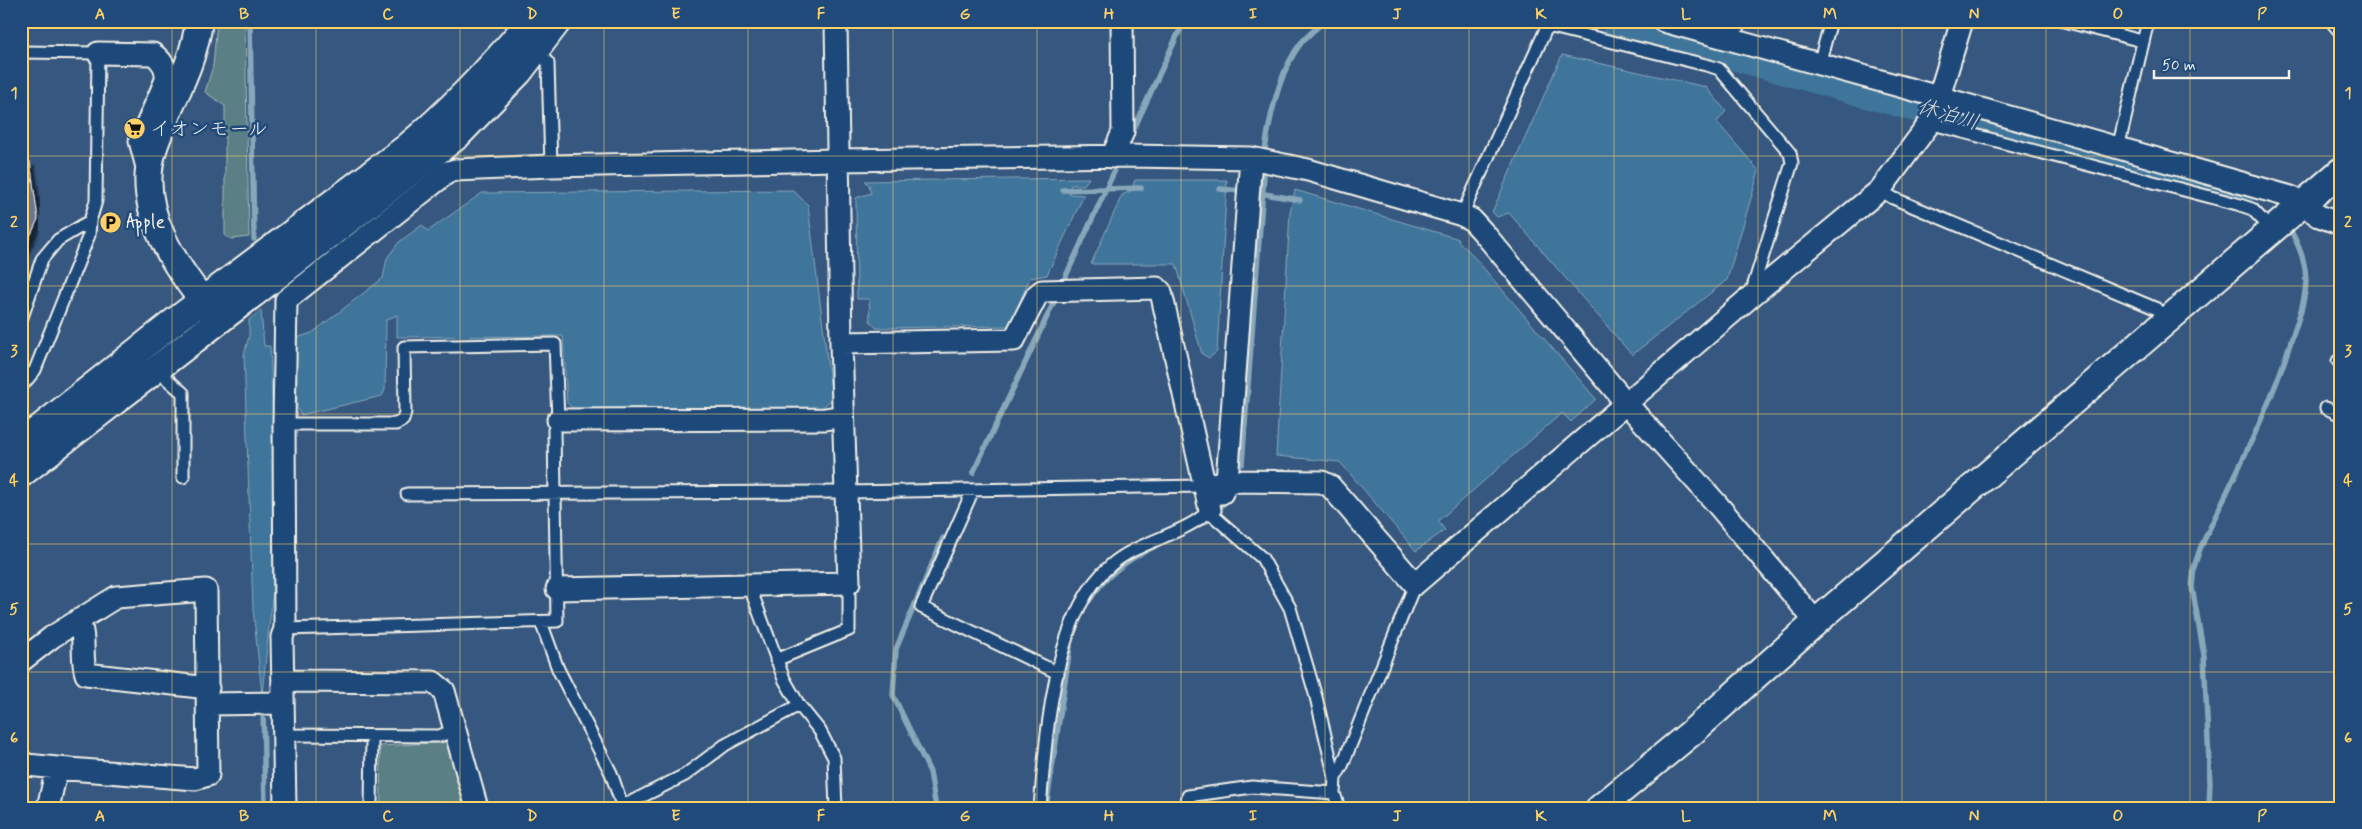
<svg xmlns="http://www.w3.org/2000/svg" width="2362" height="829" viewBox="0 0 2362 829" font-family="Mynerve,'Klee One',sans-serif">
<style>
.green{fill:#5a7f85;stroke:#a7b8b6}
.water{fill:#3f759b;stroke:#87a7ba}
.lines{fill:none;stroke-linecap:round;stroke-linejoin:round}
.stream{stroke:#87a7ba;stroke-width:5.5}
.river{stroke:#3f759b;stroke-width:32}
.building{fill:#6d768c;stroke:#f4f1e8;filter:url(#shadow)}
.service-casing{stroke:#f4f1e8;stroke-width:15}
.minor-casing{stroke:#f4f1e8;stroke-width:25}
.tertiary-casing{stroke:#f4f1e8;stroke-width:30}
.service{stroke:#1f4a7a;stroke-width:11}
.minor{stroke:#1f4a7a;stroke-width:21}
.tertiary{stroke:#1f4a7a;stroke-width:26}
.grid{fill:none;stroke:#ffd166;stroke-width:1;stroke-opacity:0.55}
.labels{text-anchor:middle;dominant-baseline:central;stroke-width:5;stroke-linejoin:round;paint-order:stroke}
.poi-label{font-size:20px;fill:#f4f1e8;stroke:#1f4a7a;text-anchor:start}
.water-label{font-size:21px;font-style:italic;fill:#d9dedc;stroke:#1f4a7a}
.neatline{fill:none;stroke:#ffd166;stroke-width:2}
.grid-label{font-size:16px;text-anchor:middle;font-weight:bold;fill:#ffd166}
</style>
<defs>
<filter id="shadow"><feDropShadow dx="4.5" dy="4.5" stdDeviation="1" flood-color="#0009"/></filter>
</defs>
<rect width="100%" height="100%" fill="#36577f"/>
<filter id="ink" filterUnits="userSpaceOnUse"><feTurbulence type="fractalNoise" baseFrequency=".02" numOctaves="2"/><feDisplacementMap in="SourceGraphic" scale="10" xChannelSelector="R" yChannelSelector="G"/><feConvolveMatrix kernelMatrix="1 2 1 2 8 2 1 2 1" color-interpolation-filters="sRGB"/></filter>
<g filter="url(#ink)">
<!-- green -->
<path class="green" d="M217,21H245L249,237L232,239L225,236V106L205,92L213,66Z
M449,742L467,808H381L380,746Z"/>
<!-- water -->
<path class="water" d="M1562,55L1706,87L1726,111L1717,122L1759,171L1727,280L1632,355L1509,213L1497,217L1492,212Z
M1089,178L1084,185H1071L1069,194L1084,195L1047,275L1030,278L1009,326L876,328L870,321L869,299H857L856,198L871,193L869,185L865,181Z
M1135,180H1227L1217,352L1209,358L1202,354L1176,264H1091L1122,195L1131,191Z
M793,190L808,205L832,399L822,408L576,411L567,403L563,336L397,337V315L386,320L385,390L382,396L301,415L297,408L296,338L312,333L383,278L387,258L399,242L422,225L428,231L482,193Z
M1295,190L1459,239L1458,242L1468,250L1596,399L1571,422L1562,413L1438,521L1445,530L1416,551L1340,462L1276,456L1290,212Z
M261,310L264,346H270L273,424V590L262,694L253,609L244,355L249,336V320Z"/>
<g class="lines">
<!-- stream -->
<path class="stream" d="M250,21L254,239
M1131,135L1184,21
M1265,150C1270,115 1279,71 1301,43C1308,35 1317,28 1324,21
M1220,189L1243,191
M1063,190L1141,188
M1253,192L1300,200
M1065,278L1114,172
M1242,464L1264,175
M973,473L1053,304
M1198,525L1207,521L1228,499
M1089,601C1105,576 1127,559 1154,547
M263,707L265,808
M936,808L930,772L893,695L896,649L943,538
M1046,808L1070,647
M2209,808L2210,783L2204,655L2192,587L2194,567L2200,549C2231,481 2268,415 2290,344C2297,323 2305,303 2306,281C2306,261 2298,244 2289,227"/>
<!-- river -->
<path class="river" d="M1616,21L2082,153L2239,192"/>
</g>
<!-- building -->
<path class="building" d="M30,161L38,219L21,256V162Z"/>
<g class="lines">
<defs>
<path id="service" d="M2064,21L2142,41
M2331,21L2341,33
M537,50L548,63L551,166
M21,52L98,53L96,201L90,221L89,235L35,370L21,387
M1819,64L1831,21
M1929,123L2237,204L2252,209L2273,231
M2118,148L2148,21
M1880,190L1893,198L2157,309L2166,320
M1462,215L1546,29L1552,27L1710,66L1719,69L1725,76L1790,153L1792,163L1754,284L1755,293
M21,320L42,259L58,240L90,221
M2338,361L2341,362
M159,368L167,379L183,393V477
M2326,408L2341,415
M284,424H396L403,420L405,412L404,347L555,344L558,420L554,430L557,621L285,629
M973,490L921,607L1058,673
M407,494L846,492L1204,486
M753,586V596L784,679L799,705L820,731L834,758L836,808
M541,622L558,669L611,773L623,808
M776,660L849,630V583
M284,735L439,736L455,730
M1335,778L1342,766L1415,584
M623,806L685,775L725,745L799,705
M371,808L372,737
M1040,808C1046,737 1053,613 1111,565C1140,540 1183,536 1210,510L1216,518L1262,558L1290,608L1316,697L1335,778L1334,793L1339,808
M1185,808L1188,796L1252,787L1334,793"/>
<path id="minor" d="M1663,21L1939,97L2291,197L2319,216L2341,224
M1730,38L1734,21
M98,53L153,54C163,61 167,69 166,80L140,141L148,171
M1112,157L1123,132L1122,21
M841,343L1014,340L1037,295L1042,291L1157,288L1161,292L1210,510
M558,420L825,419L843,416
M1204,486L1227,481L1322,482L1330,486L1415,584L1755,293L1880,190L1932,120L1962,21
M1222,493L1227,481L1251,158
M557,589L849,583L841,343L836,21
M78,620C87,636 80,656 86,674L208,688
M21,661L52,637L116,597L206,590L208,775L195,779L57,768L27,765L21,761
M283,681L433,682L444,691L477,808
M209,704L283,703
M48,808L57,768
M285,808L282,637L285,629L284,424L286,300L448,172L455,170L551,166L837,160L1129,156L1251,158L1308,170L1462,215L1472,220L1483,232L1626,403L1716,503L1816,622"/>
<path id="tertiary" d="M199,21C193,70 167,105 153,150C134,211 177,268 212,313
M21,443L175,321L406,148C452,109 492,67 530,21
M21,474L457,136L519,72L558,21
M1600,808L1691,733L1816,622L2341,171"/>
</defs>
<!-- service casing -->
<use href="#service" class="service-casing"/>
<!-- minor casing -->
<use href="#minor" class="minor-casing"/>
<!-- tertiary casing -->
<use href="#tertiary" class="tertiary-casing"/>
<!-- service -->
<use href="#service" class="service"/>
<!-- minor -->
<use href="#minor" class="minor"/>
<!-- tertiary -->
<use href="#tertiary" class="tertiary"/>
</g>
</g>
<!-- grid -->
<path class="grid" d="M172,21V808M316,21V808M460,21V808M604,21V808M748,21V808M893,21V808M1037,21V808M1181,21V808M1325,21V808M1469,21V808M1614,21V808M1758,21V808M1902,21V808M2046,21V808M2190,21V808M21,156H2341M21,286H2341M21,414H2341M21,544H2341M21,672H2341"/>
<!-- icons -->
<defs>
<symbol id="supermarket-disc" viewBox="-11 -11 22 22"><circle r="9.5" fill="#ffd166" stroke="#1f4a7a"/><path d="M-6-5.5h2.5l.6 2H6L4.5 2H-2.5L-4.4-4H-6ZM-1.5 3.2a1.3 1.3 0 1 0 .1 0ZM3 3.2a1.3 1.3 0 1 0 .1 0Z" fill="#111"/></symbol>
<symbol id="parking-disc" viewBox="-11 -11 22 22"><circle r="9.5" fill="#ffd166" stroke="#1f4a7a"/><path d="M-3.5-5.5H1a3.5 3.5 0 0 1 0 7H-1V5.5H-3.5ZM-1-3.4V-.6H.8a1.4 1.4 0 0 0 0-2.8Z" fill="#111"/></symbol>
</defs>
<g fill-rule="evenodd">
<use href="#supermarket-disc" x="122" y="116" width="25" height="25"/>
<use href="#parking-disc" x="98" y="210" width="25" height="25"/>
</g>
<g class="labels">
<!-- poi labels -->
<g class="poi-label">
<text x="150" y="129">イオンモール</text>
<text x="126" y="222">Apple</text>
</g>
<!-- water labels -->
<g class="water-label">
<text transform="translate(1948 115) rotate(16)">休泊川</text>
</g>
</g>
<!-- margin -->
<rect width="2362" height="829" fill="none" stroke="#1f4a7a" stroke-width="55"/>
<!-- scale -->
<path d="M2154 70v8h135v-8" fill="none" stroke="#f4f1e8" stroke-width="2.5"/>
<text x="2162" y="70" font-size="15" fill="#f4f1e8" stroke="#1f4a7a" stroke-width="4" paint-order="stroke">50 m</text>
<rect x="28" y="28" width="2306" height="774" class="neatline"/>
<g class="grid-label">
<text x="100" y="19">A</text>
<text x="244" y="19">B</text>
<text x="388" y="19">C</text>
<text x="532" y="19">D</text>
<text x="676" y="19">E</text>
<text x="821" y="19">F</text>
<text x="965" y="19">G</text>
<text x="1109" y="19">H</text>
<text x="1253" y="19">I</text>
<text x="1397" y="19">J</text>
<text x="1541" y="19">K</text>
<text x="1686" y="19">L</text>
<text x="1830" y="19">M</text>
<text x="1974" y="19">N</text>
<text x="2118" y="19">O</text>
<text x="2262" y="19">P</text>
<text x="14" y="98">1</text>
<text x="2348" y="98">1</text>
<text x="14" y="227">2</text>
<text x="2348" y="227">2</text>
<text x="14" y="356">3</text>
<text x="2348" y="356">3</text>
<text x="14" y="485">4</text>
<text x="2348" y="485">4</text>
<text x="14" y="614">5</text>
<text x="2348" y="614">5</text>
<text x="14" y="743">6</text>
<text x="2348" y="743">6</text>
<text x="100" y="821">A</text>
<text x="244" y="821">B</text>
<text x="388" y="821">C</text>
<text x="532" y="821">D</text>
<text x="676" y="821">E</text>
<text x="821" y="821">F</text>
<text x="965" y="821">G</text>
<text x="1109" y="821">H</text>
<text x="1253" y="821">I</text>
<text x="1397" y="821">J</text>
<text x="1541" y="821">K</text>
<text x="1686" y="821">L</text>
<text x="1830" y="821">M</text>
<text x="1974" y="821">N</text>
<text x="2118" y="821">O</text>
<text x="2262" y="821">P</text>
</g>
</svg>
